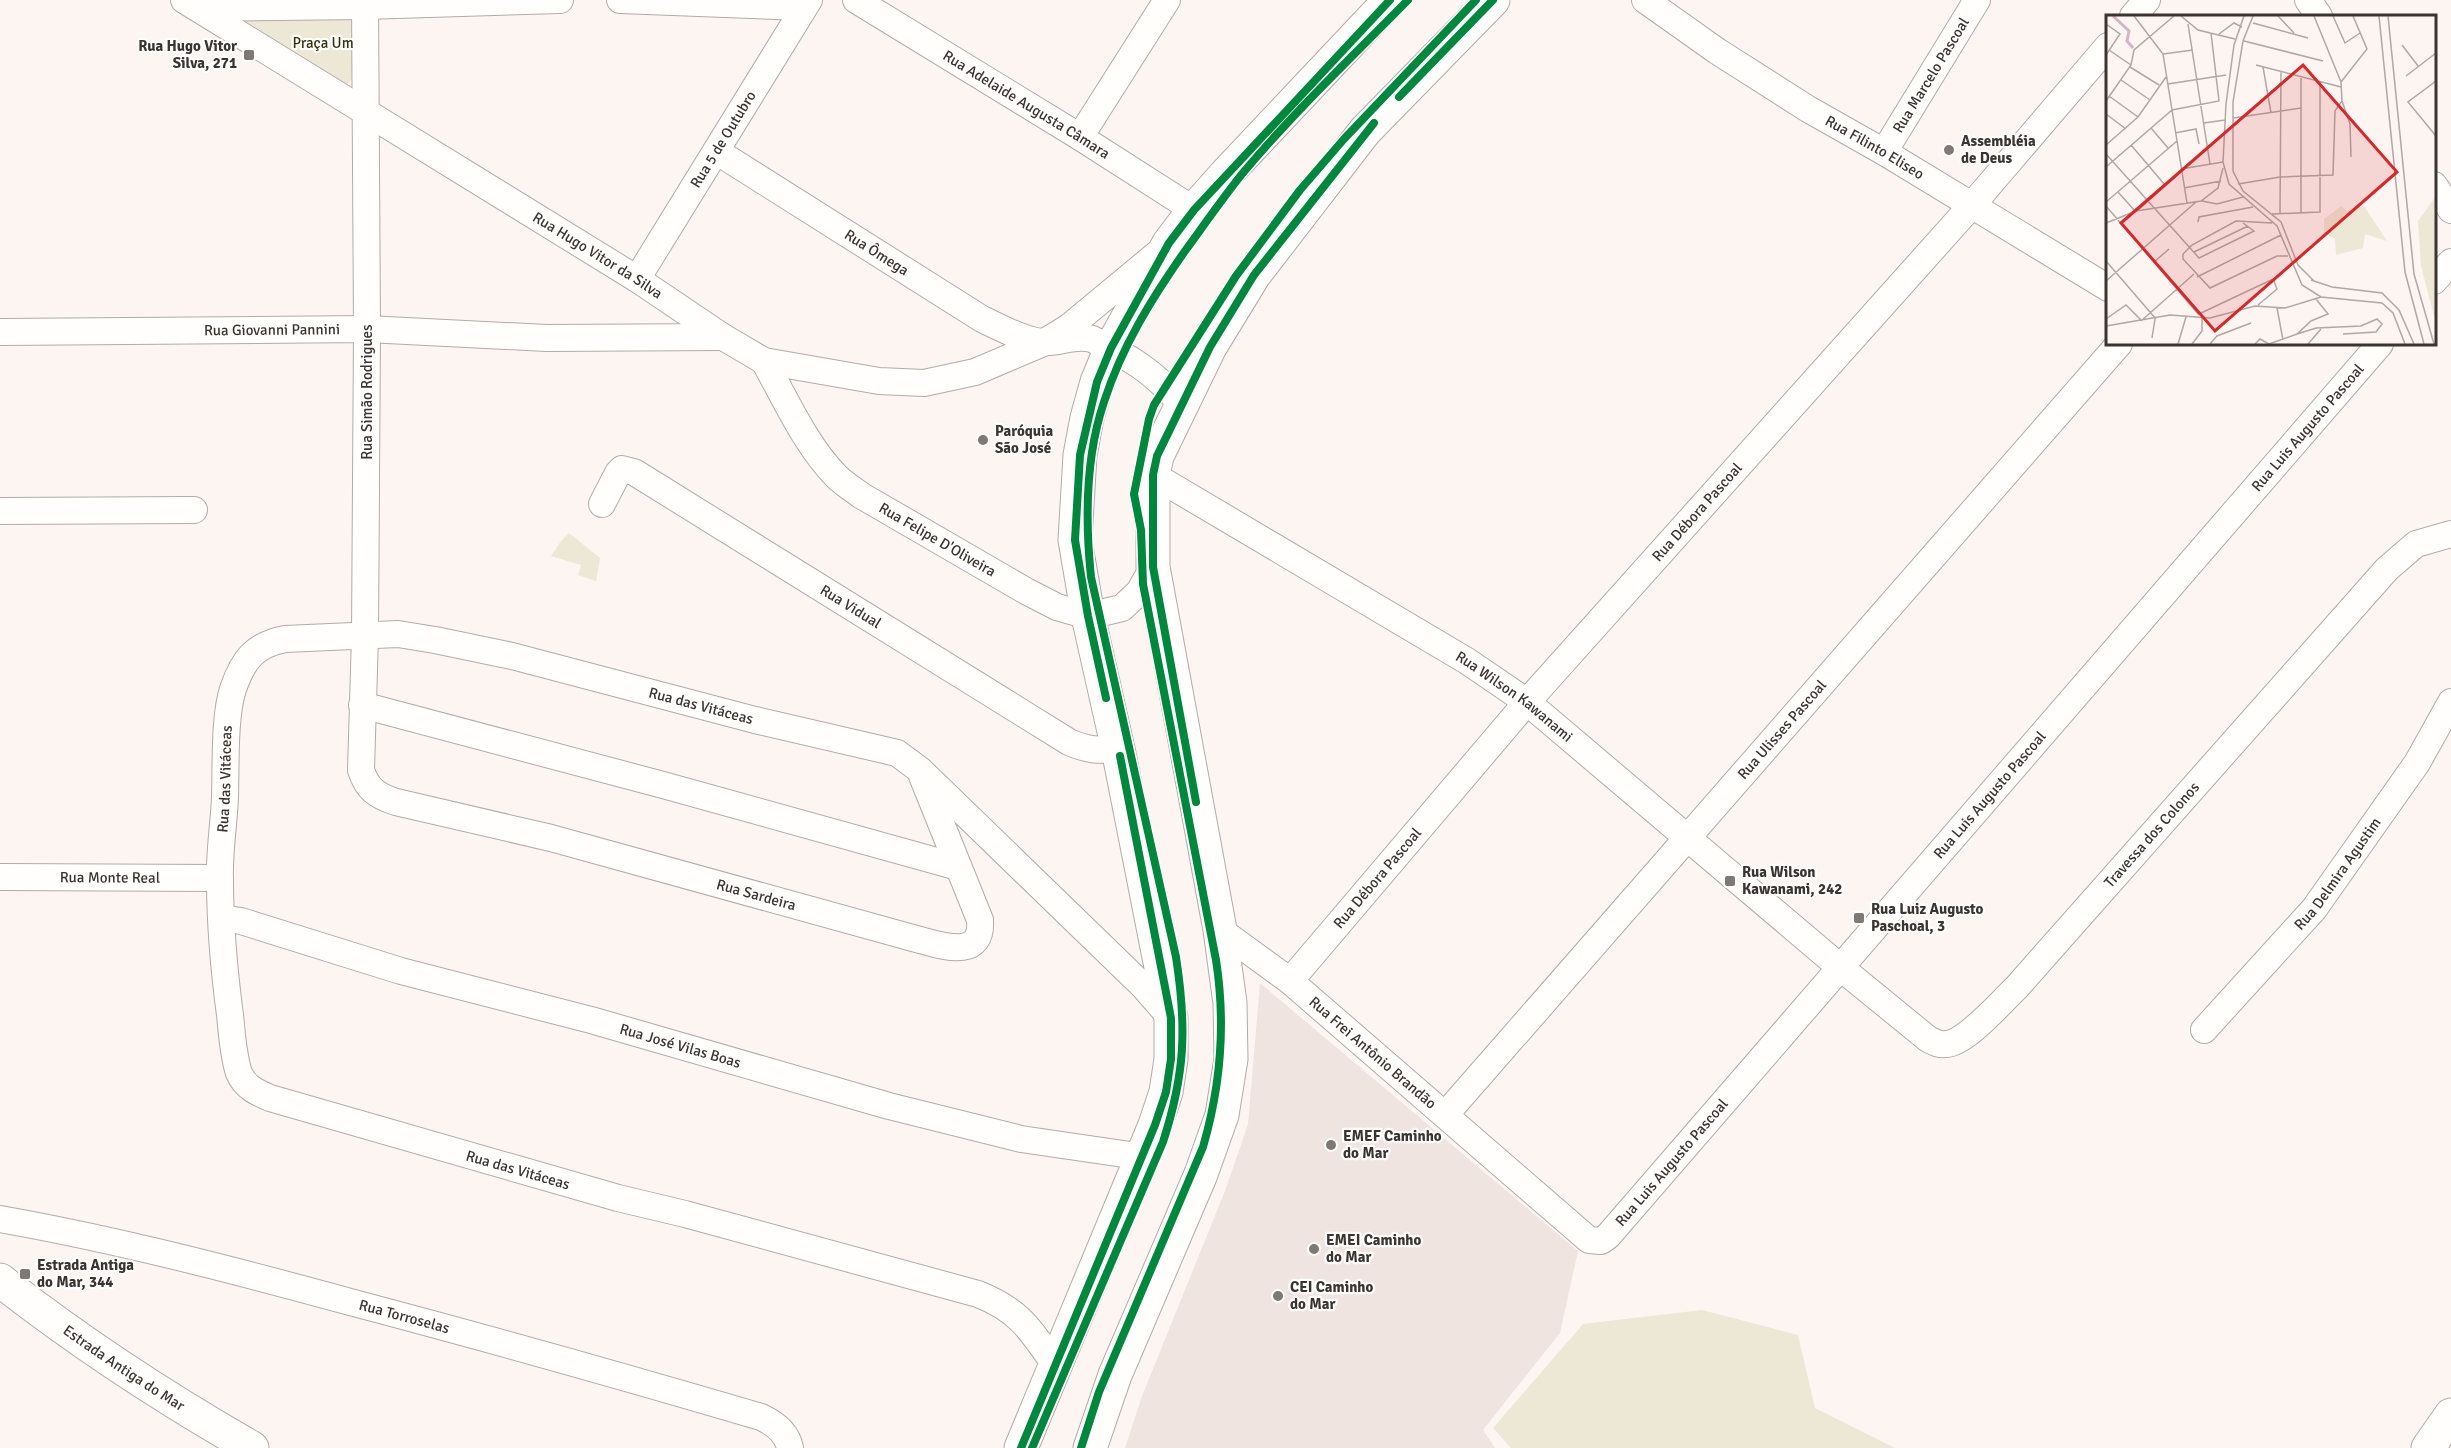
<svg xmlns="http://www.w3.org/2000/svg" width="2451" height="1448" viewBox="0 0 2451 1448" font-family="Signika,sans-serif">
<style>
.built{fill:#f0e4e0}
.green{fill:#ece8d5}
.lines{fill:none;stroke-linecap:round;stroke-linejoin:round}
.street-casing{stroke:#b2aba8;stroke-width:28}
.secondary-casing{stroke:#b2aba8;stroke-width:35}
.primary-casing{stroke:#b2aba8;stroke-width:35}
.highway-casing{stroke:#b2aba8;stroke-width:35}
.street{stroke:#fffefd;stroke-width:26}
.secondary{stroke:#fffefd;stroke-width:33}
.primary{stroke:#fffefd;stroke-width:33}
.highway{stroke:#fffefd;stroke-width:33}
.cycleway-casing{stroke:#fff;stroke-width:11}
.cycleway{stroke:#00873e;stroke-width:8}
.poi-dot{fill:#7f7875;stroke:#fff;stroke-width:2}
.labels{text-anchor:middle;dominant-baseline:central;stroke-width:4.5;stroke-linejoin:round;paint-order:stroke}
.park-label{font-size:15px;fill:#35320d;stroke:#fff}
.poi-label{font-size:15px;font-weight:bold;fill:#3b3431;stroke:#fff;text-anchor:start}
.street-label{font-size:15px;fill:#3b3431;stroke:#fff}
.inset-river{fill:none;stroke:#d2b5ca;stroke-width:3}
.inset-road{fill:none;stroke:#afa8a5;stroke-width:1.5}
.view{fill:#d62828;fill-opacity:0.15;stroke:#d62828;stroke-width:3}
.inset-edge{fill:none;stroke:#3b3431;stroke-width:3}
</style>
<rect width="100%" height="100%" fill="#fcf5f2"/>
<!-- built -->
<path class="built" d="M1260,983L1578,1251L1560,1333L1483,1430L1495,1448H1125L1142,1396L1225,1191L1248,1124Z"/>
<!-- green -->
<path class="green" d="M343,13L354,20V77L346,86L340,89L239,19Z
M569,533L600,558L596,581L578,575L581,565L551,556L561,541Z
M1702,1310L1798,1335L1815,1408L1895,1448H1511L1493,1428L1583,1324Z"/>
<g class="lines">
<defs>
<g id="street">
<path id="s1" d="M184,0L637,279L723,337L764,361L879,381L924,383L975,372L1043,343L1069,327L1157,254"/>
<path id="s2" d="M365,0L367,329L365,636L361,770C367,789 377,796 396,802L551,838L920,940C943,946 983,960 980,920L922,776"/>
<path d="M620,0L803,7"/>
<path id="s3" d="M856,0L1080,137L1194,210"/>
<path id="s4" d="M1645,0L1717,51L1808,109L1884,152L2108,288"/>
<path d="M2308,0L2319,16"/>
<path d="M199,8L365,6L560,0"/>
<path d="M2133,16L2147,0"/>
<path d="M1080,137L1167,0"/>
<path id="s5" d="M716,151L982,319C999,327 1026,342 1044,342C1061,343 1075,334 1092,339C1128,356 1155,372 1181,404"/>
<path id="s6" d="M1884,152L1977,0"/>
<path d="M2434,185L2451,210"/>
<path id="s7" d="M637,279L809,0"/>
<path d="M2434,281L2451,262"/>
<path id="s8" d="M0,332L367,329L547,338L723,337"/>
<path id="s9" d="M764,361C786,400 805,444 836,476C844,484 854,490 862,496L1026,591L1057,607L1088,616L1122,608L1139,592L1153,567"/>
<path id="s10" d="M1153,475L1467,661L1527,702L1841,968L1928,1039C1934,1042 1939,1045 1946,1044C1966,1043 2001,1002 2016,988L2387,569L2416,544L2451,534"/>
<path id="s11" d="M602,504L618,473L622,469L634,472L1069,742C1087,750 1099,751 1118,749"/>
<path d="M0,511L194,510"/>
<path d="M362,705L663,785L958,867"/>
<path id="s12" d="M0,877L219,878"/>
<path id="s13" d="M221,918L241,921L401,971L591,1020L889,1106L1021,1139L1144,1157"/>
<path id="s14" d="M1220,930L1290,981L1589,1240L1601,1241L1608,1236L2380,344"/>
<path id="s15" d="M1290,981L1527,702L1972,205L2108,46"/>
<path id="s16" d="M2204,1030L2314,909L2417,763L2451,702"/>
<path id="s17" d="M1445,1115L2119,344"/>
<path id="s18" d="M0,1219C119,1240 237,1271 354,1303C490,1339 625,1377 761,1417C774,1423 787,1433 790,1448"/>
<path id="s19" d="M1055,1365C1031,1330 1019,1310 978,1294L685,1214L618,1198L270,1098C256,1092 245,1087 239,1073C233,1055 232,1034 230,1015C224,970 220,924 220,879C219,852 224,824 225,797C226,768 224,716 233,689C243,660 254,645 285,639L398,634L435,640L512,656L755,720L897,753L920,770L1144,987L1171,1018"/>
</g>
<g id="secondary">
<path id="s20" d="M0,1280C79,1342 165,1398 252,1448"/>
</g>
<path id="primary" d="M1021,1448L1155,1125L1166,1092L1171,1059V1018L1118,749L1088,616L1075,540L1080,455L1087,418L1097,382L1111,348L1169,243L1194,210L1225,175L1390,0
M1090,1448L1115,1375L1201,1174L1222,1115L1231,1059L1230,1003L1220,930L1153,567V475L1157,456L1210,347L1254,275L1365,131L1493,0"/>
<path id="highway" d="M2428,1448L2451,1415"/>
</defs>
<!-- street casing -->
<use href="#street" class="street-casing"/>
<!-- secondary casing -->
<use href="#secondary" class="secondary-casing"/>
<!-- primary casing -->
<use href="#primary" class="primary-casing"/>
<!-- highway casing -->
<use href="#highway" class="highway-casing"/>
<!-- street -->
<use href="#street" class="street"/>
<!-- secondary -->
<use href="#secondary" class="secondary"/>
<!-- primary -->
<use href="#primary" class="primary"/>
<!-- highway -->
<use href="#highway" class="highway"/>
<defs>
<path id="cycleway" d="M1399,97L1493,0
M1106,698L1088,616L1075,540L1080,455L1097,382L1111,348L1169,243L1194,210L1390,0
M1196,802L1153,567V475L1157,456L1210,347L1254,275L1374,123
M1021,1448L1155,1125L1166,1092L1171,1059V1018L1120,756
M1032,1448L1163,1142C1185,1074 1187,1028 1176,957L1091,577C1085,519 1085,458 1104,402C1122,346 1152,298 1185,251C1204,225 1222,199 1242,174C1293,113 1352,57 1408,0
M1081,1448L1099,1392L1203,1147C1221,1085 1226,1024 1216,960L1143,584L1141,530L1134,494L1149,419L1154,405L1236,276L1300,190L1344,139L1476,0"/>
</defs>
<!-- cycleway casing -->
<use href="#cycleway" class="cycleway-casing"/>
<!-- cycleway -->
<use href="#cycleway" class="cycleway"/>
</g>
<!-- markers -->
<g class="poi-dot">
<rect x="243" y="49" width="12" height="12" rx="3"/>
<circle cx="1949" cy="150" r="6"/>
<circle cx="983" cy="440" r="6"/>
<rect x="1724" y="875" width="12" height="12" rx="3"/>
<rect x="1853" y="912" width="12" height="12" rx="3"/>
<circle cx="1331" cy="1145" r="6"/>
<circle cx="1314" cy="1249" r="6"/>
<rect x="19" y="1268" width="12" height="12" rx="3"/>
<circle cx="1278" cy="1296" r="6"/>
</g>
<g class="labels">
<!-- park labels -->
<g class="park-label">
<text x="323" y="43">Praça Um</text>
</g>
<!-- poi labels -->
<g class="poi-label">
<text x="237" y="46" text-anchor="end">Rua Hugo Vitor<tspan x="237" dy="17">Silva, 271</tspan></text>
<text x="1961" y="141">Assembléia<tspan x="1961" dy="17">de Deus</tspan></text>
<text x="995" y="431">Paróquia<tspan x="995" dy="17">São José</tspan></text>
<text x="1742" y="872">Rua Wilson<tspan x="1742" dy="17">Kawanami, 242</tspan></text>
<text x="1871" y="909">Rua Luiz Augusto<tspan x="1871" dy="17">Paschoal, 3</tspan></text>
<text x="1343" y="1136">EMEF Caminho<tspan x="1343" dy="17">do Mar</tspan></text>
<text x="1326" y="1240">EMEI Caminho<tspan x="1326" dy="17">do Mar</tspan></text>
<text x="37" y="1265">Estrada Antiga<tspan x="37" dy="17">do Mar, 344</tspan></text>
<text x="1290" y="1287">CEI Caminho<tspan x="1290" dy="17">do Mar</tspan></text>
</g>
<!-- street labels -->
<g class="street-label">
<text stroke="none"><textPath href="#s6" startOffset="90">Rua Marcelo Pascoal</textPath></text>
<text stroke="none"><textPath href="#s3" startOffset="200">Rua Adelaide Augusta Câmara</textPath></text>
<text stroke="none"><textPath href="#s7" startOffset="164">Rua 5 de Outubro</textPath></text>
<text stroke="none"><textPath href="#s4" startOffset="273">Rua Filinto Eliseo</textPath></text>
<text stroke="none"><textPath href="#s5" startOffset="190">Rua Ômega</textPath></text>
<text stroke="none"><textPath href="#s1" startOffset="486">Rua Hugo Vitor da Silva</textPath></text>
<text stroke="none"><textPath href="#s8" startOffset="272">Rua Giovanni Pannini</textPath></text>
<text transform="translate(367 392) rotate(-90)">Rua Simão Rodrigues</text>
<text stroke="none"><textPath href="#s14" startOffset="1572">Rua Luis Augusto Pascoal</textPath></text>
<text stroke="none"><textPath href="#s15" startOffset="621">Rua Débora Pascoal</textPath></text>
<text stroke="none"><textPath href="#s9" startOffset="256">Rua Felipe D'Oliveira</textPath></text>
<text stroke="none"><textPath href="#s11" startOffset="308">Rua Vidual</textPath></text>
<text stroke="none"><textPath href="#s10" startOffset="424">Rua Wilson Kawanami</textPath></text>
<text stroke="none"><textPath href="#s19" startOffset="1770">Rua das Vitáceas</textPath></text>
<text stroke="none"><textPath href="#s17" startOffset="512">Rua Ulisses Pascoal</textPath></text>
<text stroke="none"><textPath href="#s19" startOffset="1178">Rua das Vitáceas</textPath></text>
<text stroke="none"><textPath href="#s14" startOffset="1086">Rua Luis Augusto Pascoal</textPath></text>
<text stroke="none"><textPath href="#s10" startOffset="1276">Travessa dos Colonos</textPath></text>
<text stroke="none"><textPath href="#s16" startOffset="206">Rua Delmira Agustim</textPath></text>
<text stroke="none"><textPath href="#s12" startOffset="110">Rua Monte Real</textPath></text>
<text stroke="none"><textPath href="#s15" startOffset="135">Rua Débora Pascoal</textPath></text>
<text stroke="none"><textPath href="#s2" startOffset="1192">Rua Sardeira</textPath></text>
<text stroke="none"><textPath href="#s13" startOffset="477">Rua José Vilas Boas</textPath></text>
<text stroke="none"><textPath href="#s14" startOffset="196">Rua Frei Antônio Brandão</textPath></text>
<text stroke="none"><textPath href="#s14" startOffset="600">Rua Luis Augusto Pascoal</textPath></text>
<text transform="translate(518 1170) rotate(16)">Rua das Vitáceas</text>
<text stroke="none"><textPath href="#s18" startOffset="416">Rua Torroselas</textPath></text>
<text stroke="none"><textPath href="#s20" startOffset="152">Estrada Antiga do Mar</textPath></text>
</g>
</g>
<!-- overview -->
<g transform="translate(2106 15)">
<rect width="330" height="330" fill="#fcf5f2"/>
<path d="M330,181V309L315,251L312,206ZM235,191L241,196L258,191L281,226L259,219L257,233L230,240L229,224L218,218V204Z" fill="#ece8d5"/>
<path class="inset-river" d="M7,1L23,16L21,26L27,33"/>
<path class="inset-road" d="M28,1L57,39L81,188M75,1L92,15L129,24M138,1L128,30L120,89L117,147L123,169L171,211L196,270L215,282L276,288L287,298L299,329M147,1L137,26L127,87V156L137,176L175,207L192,250L208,266M172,1L188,18M208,1L235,67M227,1L239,28L254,18M273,1L299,257L318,329M282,1L308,259L328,329M147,8L202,23M0,9L14,19L0,40M82,9L104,149M113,19L128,8L136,12M138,26L217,46M296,30L312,51M3,35L25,50M57,39L87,35M150,50L235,72M24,52L53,70M157,52L165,98M195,61V198M300,61L330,38M15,65L44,85M330,66L302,87L330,121M62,69L120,60M3,81L32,102M0,86L25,50L28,35L68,1M0,99L20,114M127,103L195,93M98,108L119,105M45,113L62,133M69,118L90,114L93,129M0,130L32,102L60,62M25,130L59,170M0,139L93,243L148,216L137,208M245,142L244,109L236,86L235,67L261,34L247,1M0,152L66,95L113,86L105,18M75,154L117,147M132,169L174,162L227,160L229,96L236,86M78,173L115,166M12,177L29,196M96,186L111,189L137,182M0,187L71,126M0,191L24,219M31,196L75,157M174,198L175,56M166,199L214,197V66M92,207L93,202L147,192M0,208L30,196L95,186L112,173L117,153M166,208L130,206L86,230L77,239V244L104,273L171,241H182M36,233L93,300M88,237L142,211M0,246L50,304M48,247L63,234M91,262L175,220M205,265L226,272L276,278L293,295L308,329M0,266L90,187M171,293L177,325M93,299L167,264L171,274L152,290M0,304L20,290L36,306M35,306L88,259M0,311L64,300L104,303L149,291L179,293L215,282M191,319L210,313L255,311L271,304L276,309L270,317L237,319M46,323L49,304M72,329L80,302M86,329L96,316V303M104,329L111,321L145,308M149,329L154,324L163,329L191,319L205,306L222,299L210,284M202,329L215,314"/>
<path class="view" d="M197,50L291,157L109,316L15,208Z"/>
<rect width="330" height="330" class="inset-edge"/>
</g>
</svg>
